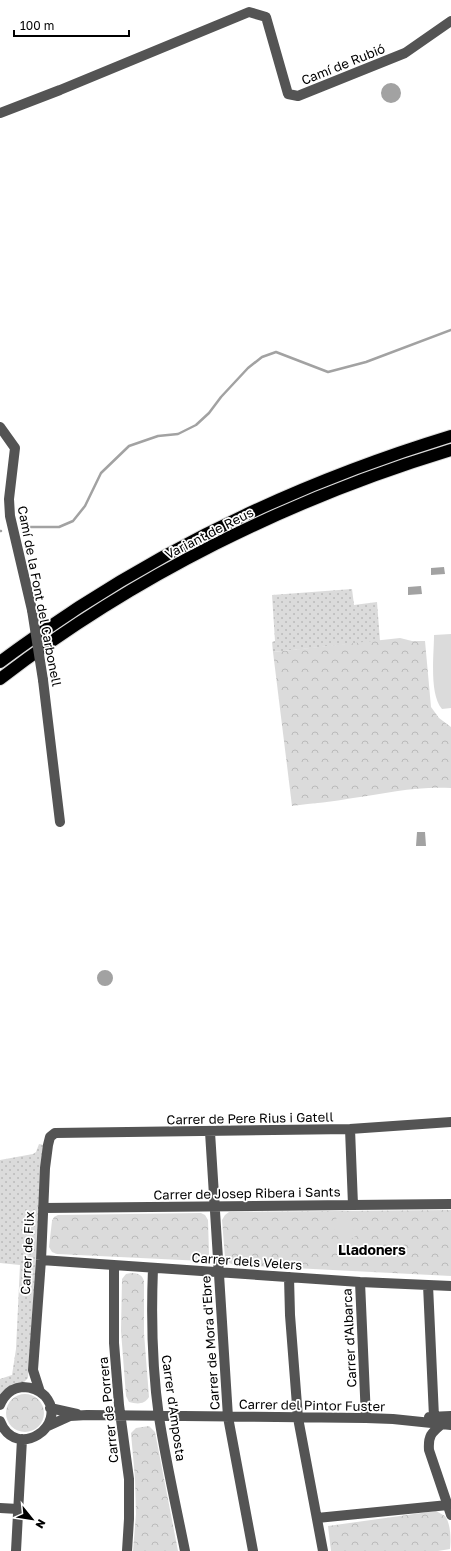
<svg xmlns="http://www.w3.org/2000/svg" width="451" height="1551" viewBox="0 0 451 1551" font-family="'Golos Text',sans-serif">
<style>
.grass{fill:url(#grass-dots)}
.forest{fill:url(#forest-crowns)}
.garden{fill:#dbdbdb}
.water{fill:#a2a2a2}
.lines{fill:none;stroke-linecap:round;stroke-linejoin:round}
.stream{stroke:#a2a2a2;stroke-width:2.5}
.highway-casing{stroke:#dbdbdb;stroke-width:14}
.minor{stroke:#545454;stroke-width:10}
.highway{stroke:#000;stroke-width:12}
.minor-bridge{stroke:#545454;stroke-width:10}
.labels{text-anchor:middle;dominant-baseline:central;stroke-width:3.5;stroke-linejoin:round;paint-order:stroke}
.street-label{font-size:13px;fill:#000;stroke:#fff}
.neighbourhood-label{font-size:14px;font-weight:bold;fill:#000;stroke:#fff}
</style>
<defs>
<pattern id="grass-dots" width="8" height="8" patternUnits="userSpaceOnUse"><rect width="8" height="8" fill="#dbdbdb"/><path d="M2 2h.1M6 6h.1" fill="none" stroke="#bababa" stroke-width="1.8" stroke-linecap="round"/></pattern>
<pattern id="forest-crowns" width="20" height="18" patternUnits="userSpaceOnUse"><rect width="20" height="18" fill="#dbdbdb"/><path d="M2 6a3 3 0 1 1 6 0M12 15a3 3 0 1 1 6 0" fill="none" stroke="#bababa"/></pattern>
</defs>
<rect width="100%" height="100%" fill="#fff"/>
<!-- grass -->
<path class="grass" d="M352,589L354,605L377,602L380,641L273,652L272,642L275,641L272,595Z
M39,1144L44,1145L28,1378L23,1383L0,1396V1379L12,1375L16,1349L20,1265L0,1263V1160L33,1154L36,1152Z"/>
<!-- forest -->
<path class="forest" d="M400,638L412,641H425L431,707L439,718L451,727V788C418,786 386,793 353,798C333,802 313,803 292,806L273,652Z
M451,1210V1276L234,1265L227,1262L225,1258L222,1220L225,1215L229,1212Z
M201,1213L205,1215L208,1220L209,1254L208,1259L203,1261L57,1254L52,1252L49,1247L52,1221L54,1217L58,1215Z
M131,1273C137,1273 142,1274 144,1281V1333L149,1397C144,1405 137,1404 129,1402L126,1396L121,1331L122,1279L126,1274Z
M6 1413a19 19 0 1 1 38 0a19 19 0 1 1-38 0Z
M149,1426L155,1432L178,1551H133L136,1514L135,1479L131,1433L136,1428Z
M436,1511C439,1513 442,1514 445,1516C451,1524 451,1540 450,1549L438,1551H331L328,1526Z"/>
<!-- garden -->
<path class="garden" d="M451,634V708L442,709C429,694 434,655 434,635Z
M344,1214L357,1235L343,1244L330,1222Z"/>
<!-- water -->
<path class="water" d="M381 93a10 10 0 1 1 20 0a10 10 0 1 1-20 0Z
M444,567L445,574L431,575V568Z
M421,586L422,594L408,595V587Z
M417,832H425L426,846H416Z
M97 978a8 8 0 1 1 16 0a8 8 0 1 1-16 0Z"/>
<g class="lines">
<!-- stream -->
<path class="stream" d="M27,527H59L73,521L85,506L101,473L129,446L158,436L178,434L196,425L209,413L221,397L248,368L262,357L276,352L328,372L366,362L451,330
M0,531H1"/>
<defs>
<path id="highway" d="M0,662C26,642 52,625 79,607C195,532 320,476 451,436
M0,679C134,576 289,499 451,450"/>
</defs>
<!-- highway casing -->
<use href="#highway" class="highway-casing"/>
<!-- minor -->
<path class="minor" d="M0,113L60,90L249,12L266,17L288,94L298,96L405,53L451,21
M0,427L15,448L9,499L10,516L32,610
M43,680L60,822
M350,1129L353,1205
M210,1132L228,1417L253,1551
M43,1208L451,1204
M41,1260L360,1282L451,1286
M114,1266V1343L119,1405L129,1479V1519L127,1551
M153,1268C151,1318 152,1367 159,1417C166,1462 176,1506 185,1551
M289,1277L290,1315L298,1418L323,1551
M360,1282L366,1418
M428,1285L434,1417
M40,1392L33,1370L41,1260L45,1168L48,1145L50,1137L55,1133L350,1129L451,1122
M0,1405C4,1395 11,1388 23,1387C31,1387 39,1390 45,1396C70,1425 16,1462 0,1421
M50,1408L77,1414
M429,1417L451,1416
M442,1424C431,1433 428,1436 429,1450L451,1515
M48,1426L70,1416L87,1415L366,1418L393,1419L451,1425
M0,1508L18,1509
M317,1518L448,1505
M16,1551L22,1439"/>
<!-- highway -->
<use href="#highway" class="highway"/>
<!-- minor-bridge -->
<path class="minor-bridge" d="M32,610L43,680"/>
</g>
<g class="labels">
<!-- street labels -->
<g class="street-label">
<text transform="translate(343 64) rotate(-22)">Camí de Rubió</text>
<text transform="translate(209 533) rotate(-27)">Variant de Reus</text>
<text transform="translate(40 596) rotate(79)">Camí de la Font del Carbonell</text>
<text transform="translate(250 1118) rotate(-1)">Carrer de Pere Rius i Gatell</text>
<text transform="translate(247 1193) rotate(-1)">Carrer de Josep Ribera i Sants</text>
<text transform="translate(27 1253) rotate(-87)">Carrer de Flix</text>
<text transform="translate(247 1261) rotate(4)">Carrer dels Velers</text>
<text transform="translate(349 1338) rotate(-93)">Carrer d'Albarca</text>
<text transform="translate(210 1343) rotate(-94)">Carrer de Mora d'Ebre</text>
<text transform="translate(312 1405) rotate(1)">Carrer del Pintor Fuster</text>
<text transform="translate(174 1408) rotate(82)">Carrer d'Amposta</text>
<text transform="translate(108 1410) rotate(-96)">Carrer de Porrera</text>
</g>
<!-- neighbourhood labels -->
<g class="neighbourhood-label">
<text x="372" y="1249">Lladoners</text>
</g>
</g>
<!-- north arrow -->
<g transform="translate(32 1519) rotate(120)" stroke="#ffffff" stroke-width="3" paint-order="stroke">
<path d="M0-3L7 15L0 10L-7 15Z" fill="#000000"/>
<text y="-6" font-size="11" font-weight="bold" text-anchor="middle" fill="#000000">N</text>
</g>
<!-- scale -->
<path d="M14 30v6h115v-6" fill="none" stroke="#000000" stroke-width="2"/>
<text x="20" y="30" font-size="12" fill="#000000" stroke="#ffffff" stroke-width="3" paint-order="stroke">100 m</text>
</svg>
